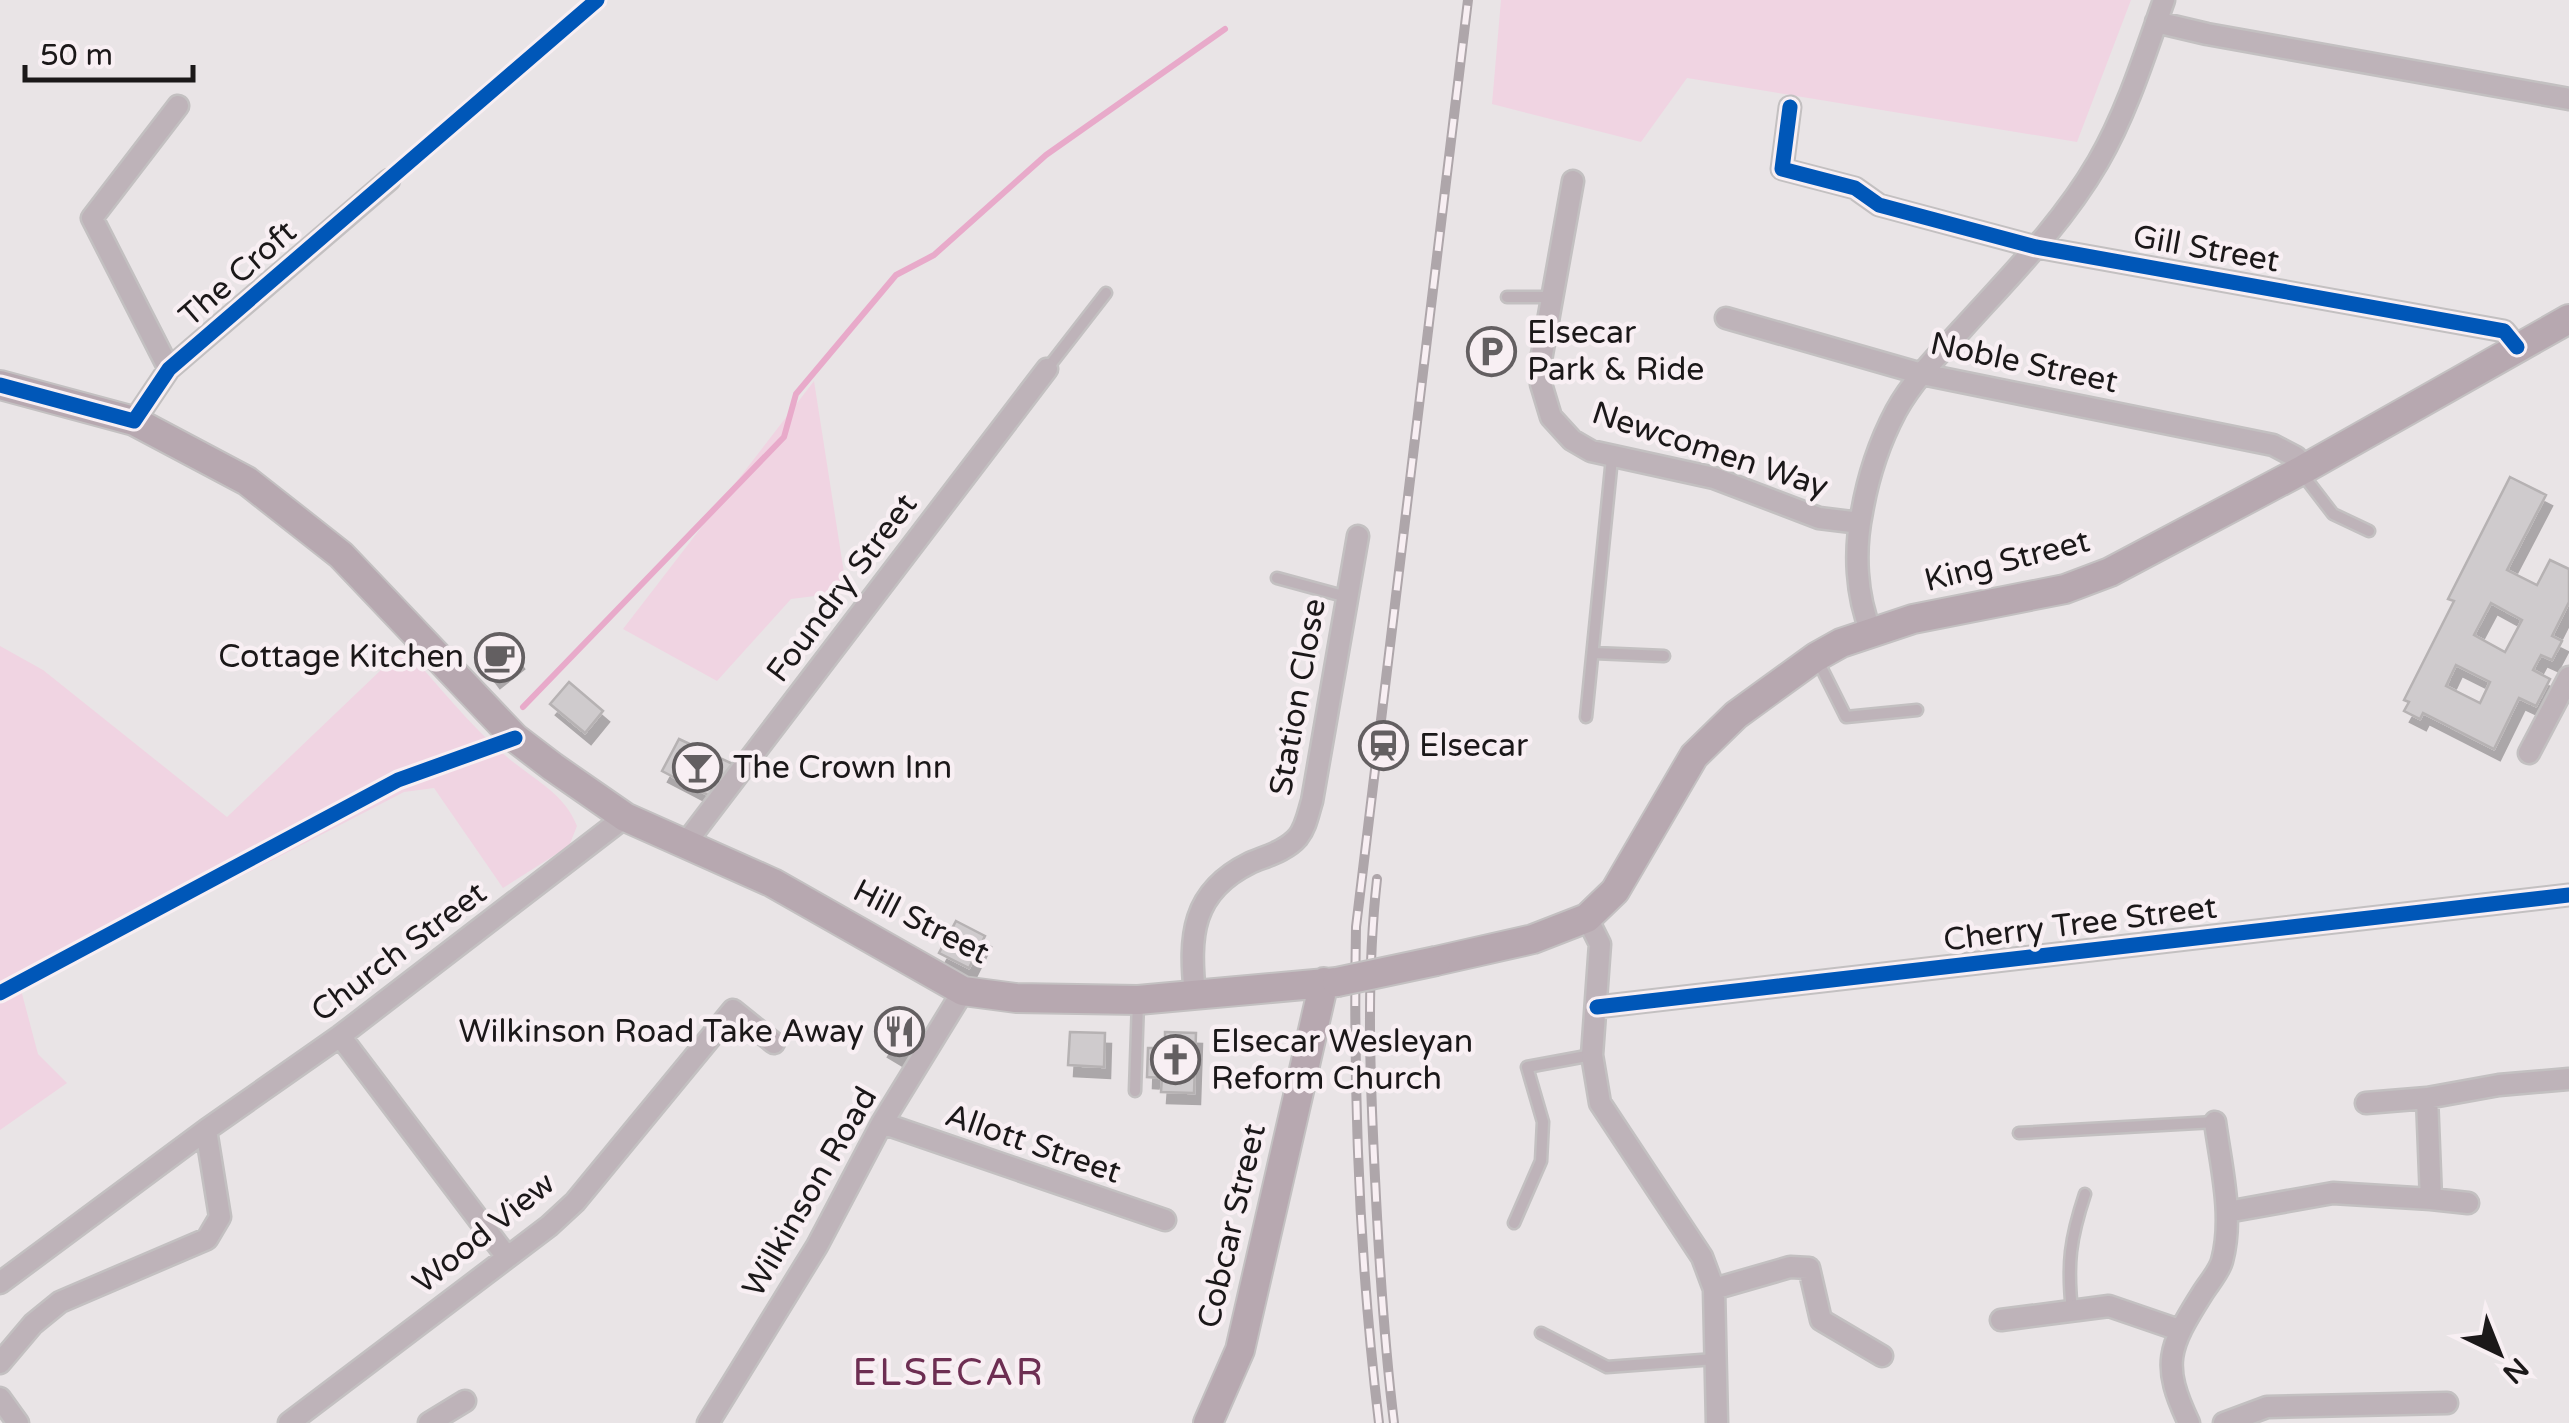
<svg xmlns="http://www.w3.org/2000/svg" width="2569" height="1423" viewBox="0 0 2569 1423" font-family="'Varela Round',sans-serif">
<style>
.green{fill:#f0d4e2}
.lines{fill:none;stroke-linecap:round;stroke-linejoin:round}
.stream{stroke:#e8aaca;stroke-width:6}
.building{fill:#cfcbcd;stroke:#b6b2b3;stroke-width:2.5;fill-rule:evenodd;filter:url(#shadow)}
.lane-casing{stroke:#c3c0c1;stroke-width:15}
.street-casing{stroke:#c3c0c1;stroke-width:25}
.secondary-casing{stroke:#c3c0c1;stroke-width:32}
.lane{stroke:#beb3b9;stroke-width:10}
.street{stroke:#beb3b9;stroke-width:20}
.secondary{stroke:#b7a8b0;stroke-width:28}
.rail-casing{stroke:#aea6aa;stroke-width:10}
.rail{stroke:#f8eff3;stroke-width:6;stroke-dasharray:19;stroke-linecap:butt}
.secondary-bridge-casing{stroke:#c3c0c1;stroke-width:32;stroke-linecap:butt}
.secondary-bridge{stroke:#b7a8b0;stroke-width:28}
.cycleway-casing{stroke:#f8eff3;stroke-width:21}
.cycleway{stroke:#0057b8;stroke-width:15}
.labels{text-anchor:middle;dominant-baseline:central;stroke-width:9;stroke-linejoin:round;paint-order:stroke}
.street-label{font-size:32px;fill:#1b1819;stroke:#f8eff3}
.poi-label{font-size:32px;fill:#1b1819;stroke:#f8eff3;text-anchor:start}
.quarter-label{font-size:38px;letter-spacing:2.5px;fill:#6d2e52;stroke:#f8eff3}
</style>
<defs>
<filter id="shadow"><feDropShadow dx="6" dy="11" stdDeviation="0" flood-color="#0004"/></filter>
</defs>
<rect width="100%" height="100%" fill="#e9e4e6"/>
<!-- green -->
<path class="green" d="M1501,0H2131L2077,142L1687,78L1641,142L1492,104Z
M814,381L847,592L791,599L717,681L623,629Z
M0,646L43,670L227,817L404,648C437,683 469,725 506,756C532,779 564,792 577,826L569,846L503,888L434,788L404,792L21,990L38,1054L67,1083L0,1130Z"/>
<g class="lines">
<!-- stream -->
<path class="stream" d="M523,707L784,437L796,394L896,275L934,255L1046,155L1225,29"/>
</g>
<!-- building -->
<path class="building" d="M2510,477L2546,495L2507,570L2537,585L2550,560L2569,569V602L2552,636L2562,641L2552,660L2541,655L2533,670L2550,679L2536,706L2519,698L2494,749L2423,713L2420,719L2404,711L2409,702L2404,700L2454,601L2448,599ZM2491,603L2522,620L2505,652L2474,635ZM2456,665L2490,682L2480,703L2446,686Z
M503,638L518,658L494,677L479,657Z
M569,682L603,711L585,733L550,704Z
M679,739L735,765L710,796L662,771Z
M956,921L985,936L969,968L939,953Z
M902,1014L916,1022L897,1055L882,1046Z
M1070,1032L1105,1033L1104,1067L1068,1065Z
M1165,1032L1196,1033L1194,1093L1161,1092L1162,1078L1147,1077L1148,1048H1165Z"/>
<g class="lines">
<defs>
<path id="lane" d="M1507,297H1550
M1047,369L1106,293
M2300,471L2333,514L2369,531
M1277,578L1347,597
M1594,653L1664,656
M1816,657L1846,717L1917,710
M1586,717L1612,458
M1135,1091L1138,1001
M2019,1133L2215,1122
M1514,1223L1541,1161L1543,1122L1527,1067L1592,1055
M2072,1311C2067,1264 2070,1239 2085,1194
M1541,1333L1607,1367L1715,1359"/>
<path id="street" d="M2156,22L2207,34L2569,99
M1790,107L1782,169L1855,188L1879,205L2036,247L2504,331L2517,347
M1573,181L1541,360V384L1551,417L1572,440L1591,451L1714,478L1819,518L1860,523
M1726,318L1922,374L2273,445L2296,457L2304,469
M169,369L92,218L178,106
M134,421L169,369L389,180
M1871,632C1856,595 1854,551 1862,512C1868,477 1879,443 1896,411C1913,380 1939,354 1963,328C2010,276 2062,224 2098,162C2127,112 2145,54 2164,0
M2529,753L2569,677
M685,844L1047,369
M1587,918L1600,944L1592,1055L1600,1103L1702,1257L1714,1289L1717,1423
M1195,995C1189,936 1191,892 1250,863C1266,856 1286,851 1298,837C1306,827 1308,814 1312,801L1358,536
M1597,1007L2569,895
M340,1036L507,1257
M2366,1103L2427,1098
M882,1123L1165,1220
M2431,1199L2468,1203
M2227,1212L2333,1193L2431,1199L2427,1098L2499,1085L2569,1079
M0,1283L206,1130L340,1036L625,817
M1714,1289L1790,1267L1809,1268L1821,1320L1882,1356
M2001,1320L2109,1306L2179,1330
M0,1363L33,1324L60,1302L207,1239L220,1217L206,1130
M0,1398L18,1423
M289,1423L549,1226L575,1202L733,1010L774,1043
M429,1423L465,1401
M708,1423L817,1246L882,1123L963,991
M2189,1423C2161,1364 2168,1348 2202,1294C2208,1284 2219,1272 2222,1261C2234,1217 2221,1166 2215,1122
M2224,1423L2267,1407L2447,1403"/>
<path id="secondary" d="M0,385L134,421L247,481L341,555L515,738L553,767L625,817L773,883L963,991L1016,998L1138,1000L1337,982
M1436,961L1533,939L1587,918L1615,891L1694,756L1736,715L1816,657L1841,643L1913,619L2065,589L2110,572L2304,469L2569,319
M1208,1423L1240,1350L1324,982"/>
</defs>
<!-- lane casing -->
<use href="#lane" class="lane-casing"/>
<!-- street casing -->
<use href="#street" class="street-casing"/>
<!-- secondary casing -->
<use href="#secondary" class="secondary-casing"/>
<!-- lane -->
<use href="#lane" class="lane"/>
<!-- street -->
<use href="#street" class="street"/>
<!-- secondary -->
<use href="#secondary" class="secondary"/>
<defs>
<path id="rail" d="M1377,879C1366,978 1370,1078 1375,1178C1379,1260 1384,1341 1394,1423
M1379,1423C1359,1258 1353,1092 1356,927L1468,0"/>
</defs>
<!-- rail casing -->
<use href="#rail" class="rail-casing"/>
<!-- rail -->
<use href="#rail" class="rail"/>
<defs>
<path id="secondary-bridge" d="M1337,982L1436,961"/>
</defs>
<!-- secondary-bridge casing -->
<use href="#secondary-bridge" class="secondary-bridge-casing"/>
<!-- secondary-bridge -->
<use href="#secondary-bridge" class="secondary-bridge"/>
<defs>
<path id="cycleway" d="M1790,107L1782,169L1855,188L1879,205L2036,247L2504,331L2517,347
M0,385L134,421L169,369L597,0
M0,993L398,780L515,738
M1597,1007L2569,895"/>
</defs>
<!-- cycleway casing -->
<use href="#cycleway" class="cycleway-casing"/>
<!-- cycleway -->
<use href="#cycleway" class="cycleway"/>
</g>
<!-- icons -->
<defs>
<symbol id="parking-ring" viewBox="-11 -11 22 22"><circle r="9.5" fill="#f8eff3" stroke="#635f61" stroke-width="1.5"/><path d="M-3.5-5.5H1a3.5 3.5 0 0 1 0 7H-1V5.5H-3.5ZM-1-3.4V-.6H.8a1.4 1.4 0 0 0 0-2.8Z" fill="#635f61"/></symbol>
<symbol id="cafe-ring" viewBox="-11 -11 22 22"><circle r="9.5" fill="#f8eff3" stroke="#635f61" stroke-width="1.5"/><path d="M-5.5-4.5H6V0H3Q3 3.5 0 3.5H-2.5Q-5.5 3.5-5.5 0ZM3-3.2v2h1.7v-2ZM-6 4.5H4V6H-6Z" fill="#635f61"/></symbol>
<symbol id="station-ring" viewBox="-11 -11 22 22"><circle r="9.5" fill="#f8eff3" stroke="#635f61" stroke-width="1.5"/><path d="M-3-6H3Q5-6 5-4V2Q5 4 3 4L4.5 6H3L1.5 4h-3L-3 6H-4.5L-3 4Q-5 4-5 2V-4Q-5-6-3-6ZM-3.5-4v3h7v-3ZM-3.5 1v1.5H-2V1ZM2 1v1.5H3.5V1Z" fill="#635f61"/></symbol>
<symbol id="bar-ring" viewBox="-11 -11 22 22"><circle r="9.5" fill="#f8eff3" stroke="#635f61" stroke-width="1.5"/><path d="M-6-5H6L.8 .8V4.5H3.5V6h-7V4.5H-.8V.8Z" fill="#635f61"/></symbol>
<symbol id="restaurant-ring" viewBox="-11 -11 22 22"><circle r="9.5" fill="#f8eff3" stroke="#635f61" stroke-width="1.5"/><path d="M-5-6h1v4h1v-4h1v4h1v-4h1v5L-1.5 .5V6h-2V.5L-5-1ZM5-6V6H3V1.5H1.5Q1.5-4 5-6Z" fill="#635f61"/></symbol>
<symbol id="church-ring" viewBox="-11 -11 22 22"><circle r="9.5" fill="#f8eff3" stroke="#635f61" stroke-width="1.5"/><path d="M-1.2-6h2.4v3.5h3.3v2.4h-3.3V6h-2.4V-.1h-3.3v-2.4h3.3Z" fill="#635f61"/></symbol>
</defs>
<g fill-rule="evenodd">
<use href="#parking-ring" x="1464" y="324" width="55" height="55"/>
<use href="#cafe-ring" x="472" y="630" width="55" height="55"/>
<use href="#station-ring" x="1356" y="718" width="55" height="55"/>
<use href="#bar-ring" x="670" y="740" width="55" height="55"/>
<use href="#restaurant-ring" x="872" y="1004" width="55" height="55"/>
<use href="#church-ring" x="1148" y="1032" width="55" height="55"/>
</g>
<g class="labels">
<!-- street labels -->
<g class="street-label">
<text transform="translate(2206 249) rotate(10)">Gill Street</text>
<text transform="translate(238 274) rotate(-41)">The Croft</text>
<text transform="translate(2024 363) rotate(12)">Noble Street</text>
<text transform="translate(1710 450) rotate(18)">Newcomen Way</text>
<text transform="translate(2007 561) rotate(-14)">King Street</text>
<text transform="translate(842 588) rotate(-53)">Foundry Street</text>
<text transform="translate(1298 697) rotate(-80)">Station Close</text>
<text transform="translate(921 922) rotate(27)">Hill Street</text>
<text transform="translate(2080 924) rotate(-7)">Cherry Tree Street</text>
<text transform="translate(399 952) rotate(-37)">Church Street</text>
<text transform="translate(1033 1144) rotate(19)">Allott Street</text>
<text transform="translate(810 1192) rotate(-60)">Wilkinson Road</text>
<text transform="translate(1232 1226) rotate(-77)">Cobcar Street</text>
<text transform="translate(484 1233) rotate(-39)">Wood View</text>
</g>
<!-- poi labels -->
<g class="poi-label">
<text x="1527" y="333">Elsecar<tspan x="1527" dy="37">Park &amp; Ride</tspan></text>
<text x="464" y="657" text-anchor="end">Cottage Kitchen</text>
<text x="1419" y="746">Elsecar</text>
<text x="733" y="768">The Crown Inn</text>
<text x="864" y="1032" text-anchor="end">Wilkinson Road Take Away</text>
<text x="1211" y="1042">Elsecar Wesleyan<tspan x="1211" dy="37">Reform Church</tspan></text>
</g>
<!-- quarter labels -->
<g class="quarter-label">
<text x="949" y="1373">ELSECAR</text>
</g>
</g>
<!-- north arrow -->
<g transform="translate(2499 1353) rotate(137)" stroke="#f8eff3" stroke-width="8" paint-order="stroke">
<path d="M0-8L18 38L0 25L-18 38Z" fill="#1b1819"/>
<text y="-15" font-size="28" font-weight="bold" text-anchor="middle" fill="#1b1819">N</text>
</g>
<!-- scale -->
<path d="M25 65v15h168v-15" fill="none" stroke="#1b1819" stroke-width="5"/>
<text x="40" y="65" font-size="30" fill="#1b1819" stroke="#f8eff3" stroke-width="8" paint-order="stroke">50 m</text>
</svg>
